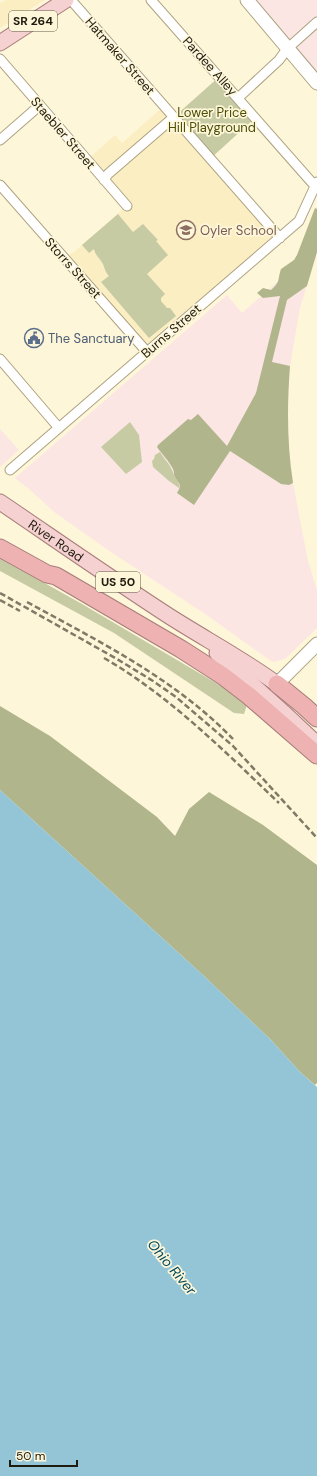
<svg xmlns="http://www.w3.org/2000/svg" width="317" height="1476" viewBox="0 0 317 1476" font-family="'DM Sans',sans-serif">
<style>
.built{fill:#fbeec3}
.industrial{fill:#fce6e3}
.green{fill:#c7cba4}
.forest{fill:#b1b58b}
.water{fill:#94c5d7}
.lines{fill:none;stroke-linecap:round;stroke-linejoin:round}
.street-casing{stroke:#ada281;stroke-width:11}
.secondary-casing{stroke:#ada281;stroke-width:15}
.primary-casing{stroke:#a67d79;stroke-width:17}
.highway-casing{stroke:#a67d79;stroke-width:19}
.street{stroke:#fff;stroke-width:9}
.secondary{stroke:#fff;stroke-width:13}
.primary{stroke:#f5d1d1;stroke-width:15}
.highway{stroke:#eeb2b3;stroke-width:17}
.rail{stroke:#7f7a66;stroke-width:2.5;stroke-dasharray:6 3;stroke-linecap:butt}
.labels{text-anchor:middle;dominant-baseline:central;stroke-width:3.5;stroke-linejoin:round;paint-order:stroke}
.shield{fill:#fef6d9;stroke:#625d4b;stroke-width:1}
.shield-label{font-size:12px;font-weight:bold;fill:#1f1b0e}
.street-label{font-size:13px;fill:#1f1b0e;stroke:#fef6d9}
.park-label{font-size:13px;fill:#4b4e06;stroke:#fef6d9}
.education-label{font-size:13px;fill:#785e54;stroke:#fef6d9;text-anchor:start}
.service-label{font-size:13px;fill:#4e5e75;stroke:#fef6d9;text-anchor:start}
.water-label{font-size:14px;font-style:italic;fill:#004a5d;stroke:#fef6d9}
</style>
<rect width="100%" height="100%" fill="#fef6d9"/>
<!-- built -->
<path class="built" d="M6,0H45L0,28V3Z
M164,106L280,238L147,352L64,258L74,252L122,210L123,207L87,160L115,135L122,143Z"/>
<!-- industrial -->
<path class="industrial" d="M247,0H317V83Z
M317,247V252L300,308L290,366L287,413L289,452L293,483L308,561L317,590V628L285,659L274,662L268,659L208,616L111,552L54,512L29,489L15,478L227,295L242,313Z
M0,429L19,450L0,467Z"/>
<!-- green -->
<path class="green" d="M220,76L255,118L210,159L174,117Z
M118,214L133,232L143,224L158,240L156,241L168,255L147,274L165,294L161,298V301L167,308H170L176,316L149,338L101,282L109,276C104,271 105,266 101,261C98,256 95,255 94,249L89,253L82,245Z
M130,422L139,435L142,462L126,474L101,447Z
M160,452C166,462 170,463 174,475C176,480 180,482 179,488L169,481L153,467L152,461L154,459L155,455Z
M0,558L82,604L228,690L247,705L244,714L234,713L114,633L0,571Z"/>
<!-- forest -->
<path class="forest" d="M315,208L317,209V252L307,286L287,300L272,362L290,366C287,406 287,444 293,483L289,485L281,484L230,451L194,505L177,493C183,483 178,484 174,475C174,473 174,471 173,469C169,461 162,454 157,447L158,445L188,419L191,420L198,414L227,446L256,393L280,296L263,298L257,293L263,288L271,290C281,281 277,281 281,269L294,260L297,255Z
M0,706L50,736L157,817L175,836L189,809L209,792L263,825L317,865V1083L315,1085L300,1072L271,1040L205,977L0,790Z"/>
<!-- water -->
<path class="water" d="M0,790L205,977L271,1040L300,1072L317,1087V1476H0Z"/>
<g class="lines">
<defs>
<path id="street" d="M71,0L280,238
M151,0L315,186
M0,59L127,206
M238,98L279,60L287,49L317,22
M0,140L39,106
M104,180L108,174L174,117
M0,185L147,352
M0,359L59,428
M10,470L299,221L317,182"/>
<path id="secondary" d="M247,0L317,83
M277,684L317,644"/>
<g id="primary">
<path d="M0,43L66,0"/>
<path id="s1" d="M0,502C56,540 112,579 169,616C205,639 243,659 277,684"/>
<path d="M217,653L283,712L317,744"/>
</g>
<path id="highway" d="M0,548L47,574L56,576L181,649L223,676L249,696L317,755
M277,684L304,706L317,718"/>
</defs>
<!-- street casing -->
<use href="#street" class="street-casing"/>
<!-- secondary casing -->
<use href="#secondary" class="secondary-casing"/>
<!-- primary casing -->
<use href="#primary" class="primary-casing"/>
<!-- highway casing -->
<use href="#highway" class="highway-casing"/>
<!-- street -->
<use href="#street" class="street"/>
<!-- secondary -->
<use href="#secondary" class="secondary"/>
<!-- primary -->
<use href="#primary" class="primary"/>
<!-- highway -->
<use href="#highway" class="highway"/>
<!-- rail -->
<path class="rail" d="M0,593L117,659L153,681L176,697L233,746L317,838
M0,600L20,611
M27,602C100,642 175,679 233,739
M104,658C170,696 224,751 279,803"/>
</g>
<!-- icons -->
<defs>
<symbol id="school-ring" viewBox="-11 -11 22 22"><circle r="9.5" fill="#fef6d9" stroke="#8d6e63" stroke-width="1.5"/><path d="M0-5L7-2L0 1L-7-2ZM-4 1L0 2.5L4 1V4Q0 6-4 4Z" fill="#8d6e63"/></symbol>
<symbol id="civic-ring" viewBox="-11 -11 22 22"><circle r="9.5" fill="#fef6d9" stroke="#5c6f8a" stroke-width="1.5"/><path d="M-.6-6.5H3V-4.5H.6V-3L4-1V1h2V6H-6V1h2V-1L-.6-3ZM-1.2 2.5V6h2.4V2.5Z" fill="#5c6f8a"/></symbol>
</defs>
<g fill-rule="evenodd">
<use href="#school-ring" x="175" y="219" width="22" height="22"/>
<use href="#civic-ring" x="23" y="327" width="22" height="22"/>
</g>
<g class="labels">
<!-- shield labels -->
<g class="shield">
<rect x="9" y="11" width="48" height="20" rx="3"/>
<rect x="96" y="572" width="44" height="20" rx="3"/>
</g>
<g class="shield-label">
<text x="33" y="21">SR 264</text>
<text x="118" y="582">US 50</text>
</g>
<!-- street labels -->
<g class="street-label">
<text transform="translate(120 56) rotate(49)">Hatmaker Street</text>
<text transform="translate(210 66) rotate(48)">Pardee Alley</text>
<text transform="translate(63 133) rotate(49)">Staebler Street</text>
<text transform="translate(73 268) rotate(48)">Storrs Street</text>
<text transform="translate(171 331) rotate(-41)">Burns Street</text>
<text stroke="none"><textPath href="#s1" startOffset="68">River Road</textPath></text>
</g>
<!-- park labels -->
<g class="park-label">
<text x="212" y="112">Lower Price<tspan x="212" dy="15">Hill Playground</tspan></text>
</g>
<!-- education labels -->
<g class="education-label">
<text x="200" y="230">Oyler School</text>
</g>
<!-- service labels -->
<g class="service-label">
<text x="48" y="338">The Sanctuary</text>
</g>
<!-- water labels -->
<g class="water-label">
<text transform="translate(172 1267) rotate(50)">Ohio River</text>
</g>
</g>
<!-- scale -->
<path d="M10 1460v6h67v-6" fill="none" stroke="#1f1b0e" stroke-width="2"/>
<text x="16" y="1460" font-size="12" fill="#1f1b0e" stroke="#fef6d9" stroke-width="3" paint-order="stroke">50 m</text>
</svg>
